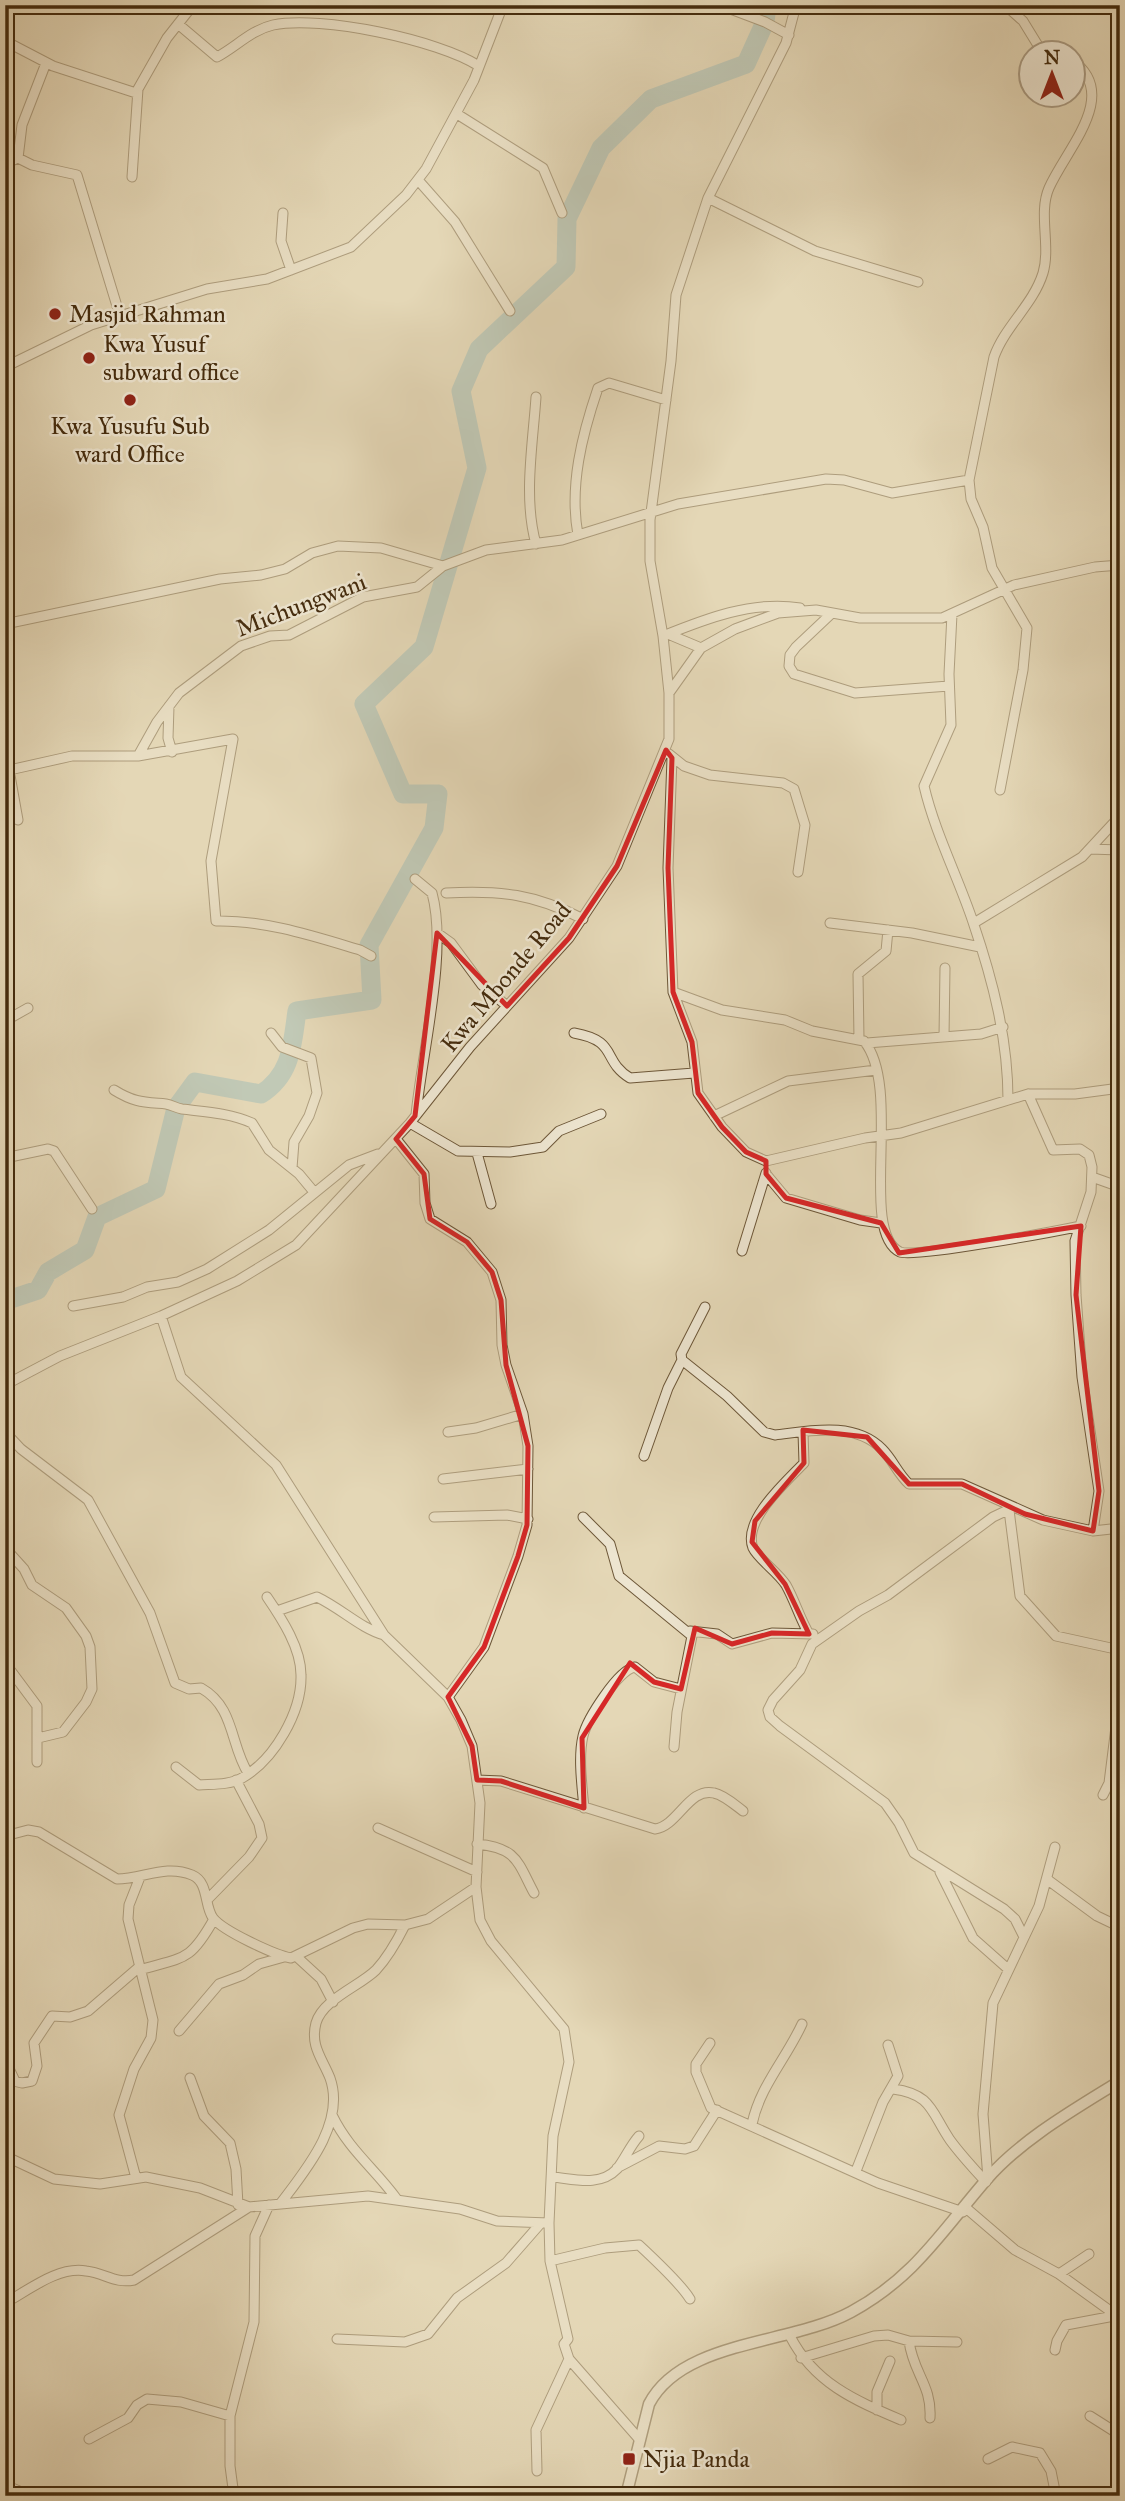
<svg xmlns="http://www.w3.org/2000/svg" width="1125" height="2501" viewBox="0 0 1125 2501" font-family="'IM FELL Great Primer',serif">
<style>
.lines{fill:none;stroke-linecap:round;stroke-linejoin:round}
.river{stroke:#98b8b6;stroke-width:19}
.minor-casing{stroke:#6d5738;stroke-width:11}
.tertiary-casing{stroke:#6d5738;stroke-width:13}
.minor{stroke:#ede5d0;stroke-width:9}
.tertiary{stroke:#ede5d0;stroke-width:10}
.marked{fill:none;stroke:#d62828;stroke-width:5;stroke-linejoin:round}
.poi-dot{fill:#8f2418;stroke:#ede5d0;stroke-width:2.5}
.labels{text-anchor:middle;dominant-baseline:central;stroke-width:5;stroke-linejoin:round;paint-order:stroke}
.poi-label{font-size:24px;fill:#452c0e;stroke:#ede5d0;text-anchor:start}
.street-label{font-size:24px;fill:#452c0e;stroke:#ede5d0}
</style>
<rect width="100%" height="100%" fill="#e4d7b6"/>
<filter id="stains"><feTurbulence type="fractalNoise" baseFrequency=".00286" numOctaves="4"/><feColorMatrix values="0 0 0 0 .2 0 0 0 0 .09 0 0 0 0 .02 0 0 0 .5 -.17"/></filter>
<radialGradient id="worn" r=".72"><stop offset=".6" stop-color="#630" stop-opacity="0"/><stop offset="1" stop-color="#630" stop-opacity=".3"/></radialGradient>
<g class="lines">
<!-- river -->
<path class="river" d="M5,1297L11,1299L38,1290L48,1272L85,1250L97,1217L156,1189L176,1108L195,1082L261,1094C292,1074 292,1045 297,1011L372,1000L369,945L434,828L438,794H403L364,704L424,647L477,468L461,391L479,349L566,267L567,219L601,148L651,99L746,64L765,22L767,5"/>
<defs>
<path id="minor" d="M720,5L765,22L789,35
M1005,5L1023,21L1042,52
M178,24L217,57C236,47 251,30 273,25C321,15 438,40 479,66
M5,41L53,66L136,93
M457,114L543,168L562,213
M18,158L32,165L77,175L120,316
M5,164L18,158L22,125L46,63
M132,177L138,89L167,38L193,5
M418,180L455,222L510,311
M708,198L815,251L918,282
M283,213L281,241L291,270
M5,367L91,325L207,289L267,279L351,247L406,195L426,169L474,80L503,5
M536,397C533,443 523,498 536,544
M578,535C569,486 582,435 598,388L609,383L666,400
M832,613L796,647L790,655L789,666L794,674L855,693L949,686
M952,614L949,674L951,725L924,786C935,833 958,877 973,922C993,981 1008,1039 1008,1100
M5,624L220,579L261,575L285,569L312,553L338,546L381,548L443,566L486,550L562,540L678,504L826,479L844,480L892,493L969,480
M668,634L701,648
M663,636C705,619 753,600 800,608
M669,693L701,648L735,629L778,613L816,610L860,618H942L1014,585L1095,567L1120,565
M169,706L168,738L172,752
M669,754L684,766L710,775L783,783L794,789L805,825L798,872
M138,756L233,739L211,861L216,921C265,920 313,936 360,950L371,956
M672,758L668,868L673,992L692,1042L698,1093L722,1127L746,1152L766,1161L865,1138L901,1133L1028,1094H1075L1120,1088
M9,770L18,820
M5,771L72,756H138L157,722L179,693L241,646L270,636L289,635L363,597L417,587L443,566
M1000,790L1023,670L1027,628L992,568L983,527L971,499L969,480L994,357C1005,326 1033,305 1043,273C1051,246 1038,213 1049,188C1066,149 1121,95 1072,60
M1090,849L1120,850
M415,879L432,893C448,952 422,1052 416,1115
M446,893C500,890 535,894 583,919
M830,923L912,933L980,947
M974,923L1082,857L1120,816
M437,933L451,943L482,985L507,1006
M673,992L722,1010L785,1020L812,1031L864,1041C903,1088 858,1232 900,1252C914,1258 1057,1231 1081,1226
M5,1021L28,1008
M271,1033L282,1047L311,1058L317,1093L309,1116L294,1142L292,1168
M574,1033C619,1041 601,1060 630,1078L694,1073
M944,1037L945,968
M859,1039L858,974L886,951L888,930
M867,1043L981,1034L1003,1027
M114,1090C135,1103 144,1102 166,1104C172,1105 176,1108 182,1109C206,1112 229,1113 252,1123L269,1150L299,1174L314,1192
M1028,1094L1053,1150L1080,1149L1089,1155L1092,1167L1091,1192L1075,1241L1076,1295L1082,1377L1099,1491L1093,1531
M714,1116L788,1081L876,1070
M410,1123L458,1151L510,1152L543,1147L559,1131L601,1114
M396,1139L424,1174L425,1203L430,1219L467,1242L492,1272L501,1300L502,1345L506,1365L523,1414L528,1446L527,1525L518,1556L484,1647L448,1697
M477,1153L491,1204
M5,1158L48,1149L54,1151L92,1209
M766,1174L786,1198L860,1220L881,1223
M1092,1177L1120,1187
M742,1251L766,1173
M73,1306L123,1297L147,1287L178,1282L207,1269L269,1230L349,1165L378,1154
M705,1307L681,1354L682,1360L727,1396L764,1432L775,1435C810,1431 854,1421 882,1449C893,1460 898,1474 909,1484H962L1043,1520L1093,1531L1120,1528
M161,1316L181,1377L276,1465L384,1635L448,1697L461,1720L472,1746L480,1803L476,1887L480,1920L491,1941L564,2029L569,2062L553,2136L549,2223L550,2261L568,2339L564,2344L569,2359L640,2440
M5,1385L60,1356L161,1316L237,1281L296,1245L410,1123L470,1047L569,938L617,866L669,739V693L663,636L650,561V520L671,361L676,295L708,198L786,43L796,5
M5,1432L21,1449L88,1500L150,1613L175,1683L189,1689L201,1688C235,1707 230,1745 248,1773
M448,1432L476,1428L523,1414
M803,1432L804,1463C787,1481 742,1520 753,1548C758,1559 778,1572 786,1585C795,1601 800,1619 809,1634
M644,1456L668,1388L682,1360
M443,1479L528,1469
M1012,1508L993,1517L888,1595L859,1611L812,1644L800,1670L773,1700L768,1710L770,1717L780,1726L885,1803L899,1823L914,1853L1004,1909L1015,1919L1024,1937
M1009,1510L1020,1596L1056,1636L1120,1650
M434,1517L507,1515L528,1519
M583,1517L610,1544L619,1576L692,1636L677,1712L674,1747
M5,1548L24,1569L32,1585L66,1608L86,1636L90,1647L92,1689L86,1702L63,1732L38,1738
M277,1611L317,1597C342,1609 360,1628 384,1635
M690,1631L717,1634L732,1644L772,1633L813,1634
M5,1663L37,1706V1762
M176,1767L199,1785C213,1784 230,1785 242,1778C274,1760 302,1712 301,1675C301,1648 282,1619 267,1597
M477,1780L501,1781L655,1829C678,1826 689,1787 714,1793C724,1795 735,1805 743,1811
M1103,1795L1109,1783L1120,1695
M584,1808C582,1786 578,1757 583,1736C587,1719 618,1670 635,1667L654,1682L681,1689
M378,1828L477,1872
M5,1836L28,1830L39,1832L117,1879C143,1879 165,1864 192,1875C209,1882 204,1906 213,1918C223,1931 275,1955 291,1958L353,1928L368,1924L405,1925L428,1919L476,1887
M477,1844C517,1848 517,1861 534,1893
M940,1872L973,1938L1008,1969
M1048,1880L1097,1916L1120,1927
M207,1900L249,1857L262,1838L259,1824L236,1780
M297,1957L321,1979L333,2002
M139,1970C184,1957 190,1962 214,1919
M179,2031L219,1984L243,1975L259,1964L284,1957
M710,2043L696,2064V2072L711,2108L878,2183L963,2212
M5,2060L15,2081
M190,2078L204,2116L230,2143L236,2169L238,2205
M5,2079L22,2083L32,2081L37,2066L34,2043L52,2016L70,2017L88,2011L138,1968
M893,2089C932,2094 931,2112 950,2140C961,2155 973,2168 986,2182
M332,2115C349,2150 374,2168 396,2198
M752,2124C760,2086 786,2059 802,2024
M5,2156L54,2179L100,2184L146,2177L200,2188L249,2207L368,2196L460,2209L497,2221L549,2223
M617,2168L659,2146L685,2149L694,2146L717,2110
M856,2171L883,2102L898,2076L888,2045
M553,2177C574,2179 600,2187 617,2169C625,2159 630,2146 639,2136
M136,2178L119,2115L134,2069L151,2038L153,2020L128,1919L129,1905L140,1877
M988,2179L983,2114L993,2003L1039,1906L1055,1847
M280,2204C305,2171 346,2123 330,2078C322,2058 310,2046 316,2023C323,1999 360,1986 376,1970C389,1956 397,1941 405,1925
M966,2208L1015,2250L1059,2274L1120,2318
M550,2261L605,2248L639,2245C653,2258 681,2284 690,2299
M1059,2274L1089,2254
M5,2303C29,2290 58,2266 86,2271C105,2273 115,2284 134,2280L249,2207
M790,2336C814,2383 854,2400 901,2420
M337,2339L405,2342L428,2334L457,2298L506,2263L541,2223
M909,2341C913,2373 932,2385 930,2418
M1055,2350L1057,2341L1066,2325L1114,2316
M801,2358L874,2336L888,2335L909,2341L957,2342
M877,2410V2392L890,2361
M1090,2416L1120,2435
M89,2439L128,2418L137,2405L147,2399L181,2402L230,2416
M988,2459L1012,2447L1040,2453L1051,2471L1056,2496
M537,2471L536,2430L569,2359
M5,2485L31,2496
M234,2496L230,2466V2416L254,2322L255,2236L269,2205"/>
<path id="tertiary" d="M626,2496L649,2404C682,2340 790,2345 851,2312C914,2278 942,2231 987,2179C1022,2139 1075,2109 1120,2081"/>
</defs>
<!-- minor casing -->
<use href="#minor" class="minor-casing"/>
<!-- tertiary casing -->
<use href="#tertiary" class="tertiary-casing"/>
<!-- minor -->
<use href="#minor" class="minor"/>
<!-- tertiary -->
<use href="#tertiary" class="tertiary"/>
</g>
<!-- marked area -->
<path d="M0 0H1125V2501H0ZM666,750L672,758L668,868L673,992L692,1042L698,1093L722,1127L746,1152L766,1161V1174L786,1198L881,1223L899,1253L1081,1226L1076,1295L1099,1491L1093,1531L1025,1514L962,1484H909L867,1437L803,1430L804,1463L755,1521L752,1542L785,1584L809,1634L772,1633L732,1644L695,1628L681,1689L654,1682L630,1663L582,1738L584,1808L501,1781L477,1780L472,1746L448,1697L484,1647L518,1556L527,1525L528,1446L506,1365L501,1300L492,1272L467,1242L430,1219L424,1174L396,1139L415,1116L437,933L507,1006L569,938L617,866Z" fill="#e4d7b6" fill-opacity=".55" fill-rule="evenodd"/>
<path class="marked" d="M666,750L672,758L668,868L673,992L692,1042L698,1093L722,1127L746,1152L766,1161V1174L786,1198L881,1223L899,1253L1081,1226L1076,1295L1099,1491L1093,1531L1025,1514L962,1484H909L867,1437L803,1430L804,1463L755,1521L752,1542L785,1584L809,1634L772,1633L732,1644L695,1628L681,1689L654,1682L630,1663L582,1738L584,1808L501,1781L477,1780L472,1746L448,1697L484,1647L518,1556L527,1525L528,1446L506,1365L501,1300L492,1272L467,1242L430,1219L424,1174L396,1139L415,1116L437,933L507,1006L569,938L617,866Z"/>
<!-- markers -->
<g class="poi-dot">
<circle cx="55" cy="314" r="7"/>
<circle cx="89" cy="358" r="7"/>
<circle cx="130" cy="400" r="7"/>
<rect x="622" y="2452" width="14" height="14" rx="3.5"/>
</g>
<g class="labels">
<!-- poi labels -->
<g class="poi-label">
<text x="69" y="314">Masjid Rahman</text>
<text x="103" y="344">Kwa Yusuf<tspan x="103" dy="28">subward office</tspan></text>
<text x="130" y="426" text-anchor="middle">Kwa Yusufu Sub<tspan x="130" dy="28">ward Office</tspan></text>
<text x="643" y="2459">Njia Panda</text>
</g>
<!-- street labels -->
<g class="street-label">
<text transform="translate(301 605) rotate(-21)">Michungwani</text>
<text transform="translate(506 977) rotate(-50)">Kwa Mbonde Road</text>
</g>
</g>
<!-- margin -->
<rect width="1125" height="2501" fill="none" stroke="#e4d7b6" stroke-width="28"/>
<rect x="7" y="7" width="1111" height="2487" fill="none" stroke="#452c0e" stroke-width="3.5"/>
<rect x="14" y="14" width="1097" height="2473" fill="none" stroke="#452c0e" stroke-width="2"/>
<!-- north arrow -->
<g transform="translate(1052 74)"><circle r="33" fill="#ede5d0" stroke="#aa9b82" stroke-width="2"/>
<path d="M0-5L12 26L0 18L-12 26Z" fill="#8f2418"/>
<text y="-10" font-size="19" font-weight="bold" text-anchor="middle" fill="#452c0e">N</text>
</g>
<rect width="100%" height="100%" filter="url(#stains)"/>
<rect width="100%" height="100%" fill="url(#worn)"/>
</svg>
